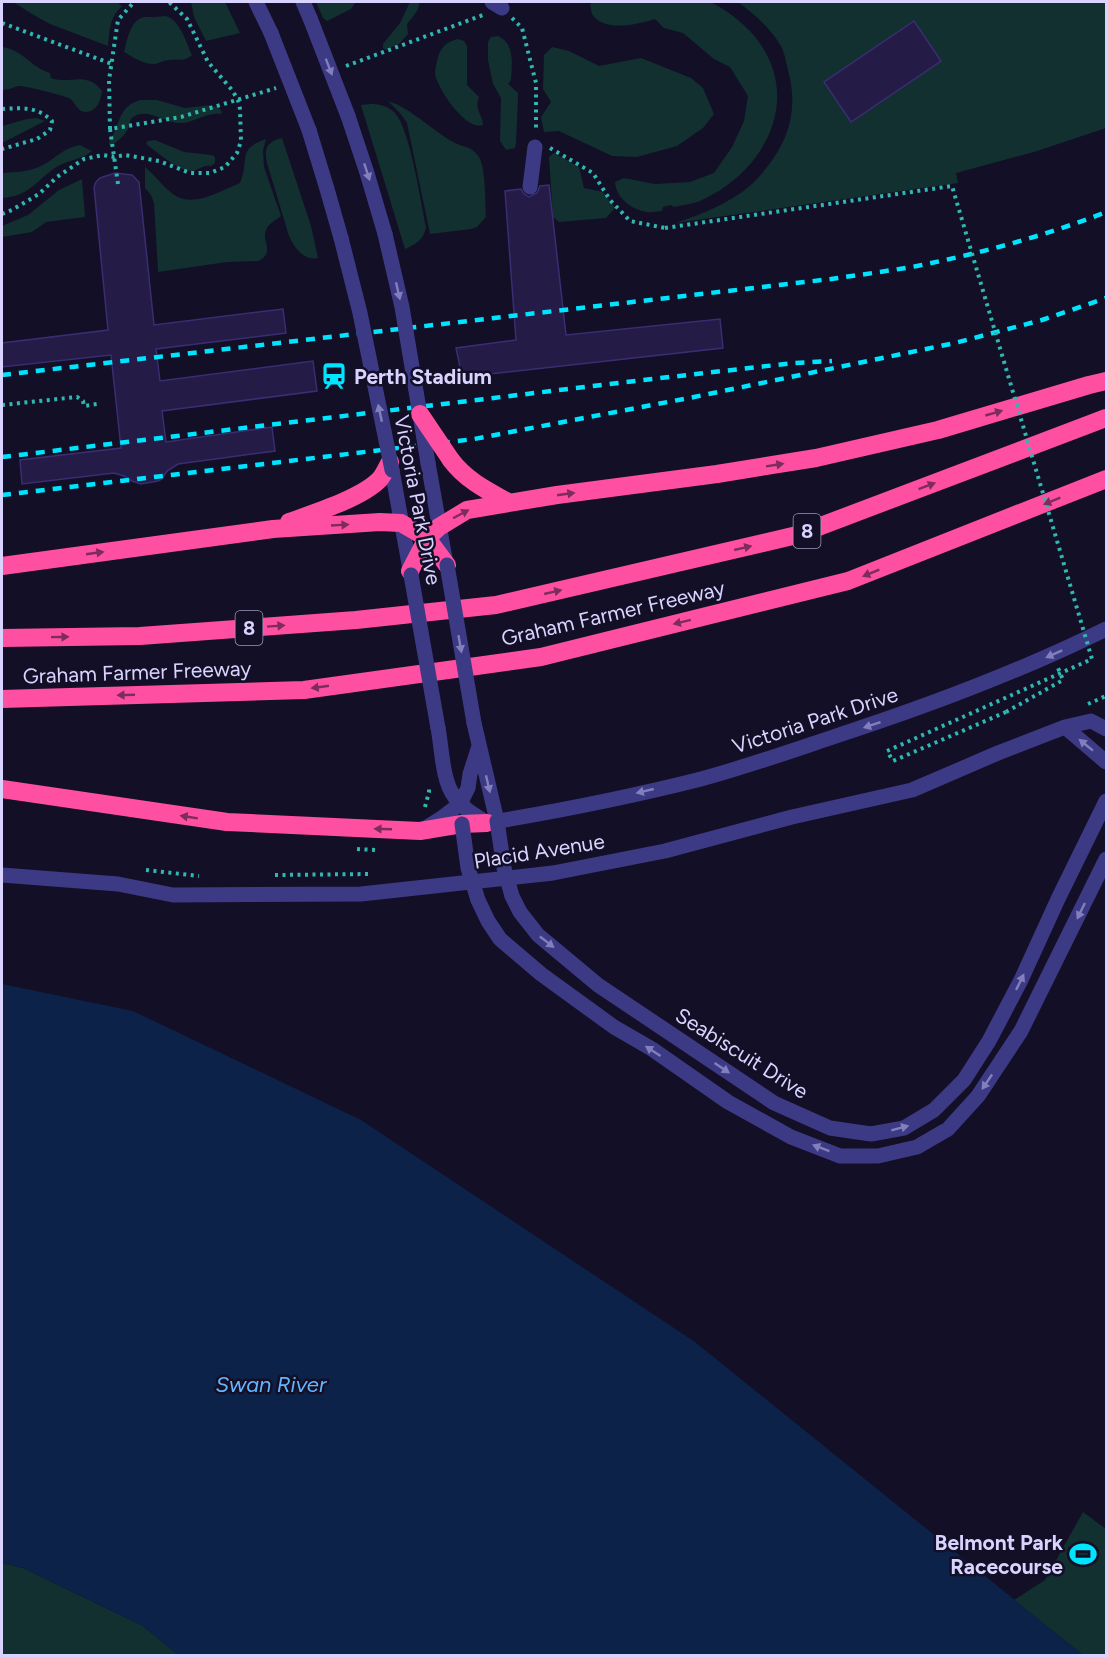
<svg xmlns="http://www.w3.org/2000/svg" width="1108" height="1657" viewBox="0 0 1108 1657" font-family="Figtree,sans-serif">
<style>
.green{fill:#12302f}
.water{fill:#0c2248}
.building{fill:#241b47;stroke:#3b2d73;stroke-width:1.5}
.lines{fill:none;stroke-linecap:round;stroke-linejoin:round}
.path{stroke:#2fb8b0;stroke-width:4;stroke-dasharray:3 4.5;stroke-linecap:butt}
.minor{stroke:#3d3a85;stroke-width:15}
.highway{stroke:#ff4fa3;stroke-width:18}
.rail{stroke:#00e5ff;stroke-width:4.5;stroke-dasharray:9 8;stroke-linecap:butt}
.path-bridge{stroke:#2fb8b0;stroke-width:4;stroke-dasharray:3 4.5;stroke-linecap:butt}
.minor-bridge{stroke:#3d3a85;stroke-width:15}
.highway-bridge{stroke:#ff4fa3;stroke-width:18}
.oneway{fill:#837fbc}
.oneway2{fill:#7d2c5e}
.labels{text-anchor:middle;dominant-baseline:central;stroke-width:5;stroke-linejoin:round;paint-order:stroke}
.shield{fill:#130f26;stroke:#9e99be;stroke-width:1.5}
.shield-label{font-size:20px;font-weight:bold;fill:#d9d4ff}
.poi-label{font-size:21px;font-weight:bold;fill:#d9d4ff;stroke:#130f26;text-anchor:start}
.street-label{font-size:21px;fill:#d9d4ff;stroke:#130f26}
.water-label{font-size:22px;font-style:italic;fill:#62b6ff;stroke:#130f26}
</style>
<rect width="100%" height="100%" fill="#130f26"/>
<!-- green -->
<path class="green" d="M13,2H117L122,6C109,19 110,29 108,46L50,24L32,14Z
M191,2H225L240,33L206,41L194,17Z
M316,2H355V3L351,9L327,21L323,18Z
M410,2H419C420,11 412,17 407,24L408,34L400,43L386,50L383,48V44L400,23Z
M592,2C620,2 649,2 678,2C687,2 701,0 710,2C726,9 746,25 756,38C804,99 764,173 700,201C692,204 682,205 674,207L671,205L663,207L662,211C658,211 651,213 647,212C632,210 616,198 615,182L624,178L655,184L690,182L714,173L732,147L744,121L748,96L730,67L714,59L683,33L664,28L655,19C639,24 604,33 592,14C591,11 591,8 590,5Z
M738,2H1106V128L1034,152L956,173L958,183L675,223C701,215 737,200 756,180C786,148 800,114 788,70C786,63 785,55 782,48C772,29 754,14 738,2Z
M165,16C180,19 186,42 192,55C184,62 178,59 169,60C164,60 160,63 155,64C144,65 133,57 124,52C127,41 130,19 145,17C152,17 158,17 165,16Z
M498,36C515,44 512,63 511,80L508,84L518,93V97L516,143L515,148L506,150L500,141L501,98L493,84L488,60V42L491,37Z
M458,39L464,41L467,46V85L479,97C474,111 482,112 483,125C467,132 438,90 435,74C435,70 436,65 437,61C440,47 446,42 458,39Z
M2,47C24,50 30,67 50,73L51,78C68,85 87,70 102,91C101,100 97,111 87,112C77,113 76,102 69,98C65,96 23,85 19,86C13,87 10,90 2,90Z
M552,47L569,51L599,66L641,58L691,78L703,88L714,114L703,128L677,146L637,157L612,156L559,131L544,132L541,117L551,102L543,89L544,55Z
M140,100H157L185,108L211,105L220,109L222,112L221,114C204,112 193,124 180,123C165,123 148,107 133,117C129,120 130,125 128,129C124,137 117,141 111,146L109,145C109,139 112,137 115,131C121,116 122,106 140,100Z
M388,101C413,109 432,131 455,143C465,148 472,146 479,157C486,168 485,203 486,217L477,227L471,229L430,234L407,123L400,113Z
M370,104C380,104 388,106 395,113C410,129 421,203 426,227C424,240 416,244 405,249L361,105Z
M37,118L45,121L2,143V126L27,119Z
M282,138L311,226L318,258C303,261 295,248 289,236L267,163C264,149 266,142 282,138Z
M266,139L263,150L264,167L281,216C276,220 269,223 266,230C261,241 276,253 258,261L227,262L158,272L154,203L151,195L145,188V167C155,175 162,186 173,194C193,209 220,191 240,183C250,160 236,149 266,139Z
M155,140L184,152L212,155L215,157V163C207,169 215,165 206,166C200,167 197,171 192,171C178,171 157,152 146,144L148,141Z
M80,145L92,151C83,159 69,160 58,166C44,174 35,188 20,194C14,197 8,197 2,198V173C15,172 29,172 41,166C55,159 63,148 80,145Z
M554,153L579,167L584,188L603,192L615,208L606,218L559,222L553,217L549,157Z
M82,179L85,217L46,222L32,232L2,237V226L28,215L59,190Z
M1083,1512L1106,1529V1655H1083L1014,1600L1045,1580Z
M2,1563L23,1568L143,1626L178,1655H2Z"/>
<!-- water -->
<path class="water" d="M2,984L133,1011L361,1120L695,1342L1083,1655H178L143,1626L23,1568L2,1563Z"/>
<!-- building -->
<path class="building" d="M914,21L941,61L851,122L824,82Z
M115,173L132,175L139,182L154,325L283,309L286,333L156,349L160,381L313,361L317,391L162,411L166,442L272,427L275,451L178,464L167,471L162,479L158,481L141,484L132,481L124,476L114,473L22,484L20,460L121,448L111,355L2,367V343L108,330L94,187L96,182L100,178Z
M549,185L566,335L720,319L723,348L462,377L456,348L516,340L505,191L521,189L524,194L529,197L537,193L540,186Z"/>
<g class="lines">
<!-- path -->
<path class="path" d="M512,18L522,28L536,83V131
M2,23L112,64
M346,66L483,15
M2,109C21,108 37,106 52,121L50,130L37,139L2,149
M110,129L109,80L118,20L134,2
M550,148L593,173L610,200L630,221L665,228
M118,184L110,129L181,117L276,88
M2,214L12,210L39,194L57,177L84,159L103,155L114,157L125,155L159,161L190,173H210L225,167L237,153L241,141L240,109L238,100L232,90L208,62L187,19L169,2
M2,405L77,397L83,401L84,406L97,404
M1088,704L1106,696
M1006,712L1063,680L1058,668
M425,807L429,792V785
M357,849L376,850
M146,870L199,876
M275,875L370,874"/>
<!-- minor -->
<path class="minor" d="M256,2L271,33
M303,2L310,18
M492,2L502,8
M348,116L367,173L385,234
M309,130L327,189L341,238
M530,187L535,147
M428,463L446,564
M392,470L411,575
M474,723L497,821
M1065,727L1106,762
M438,728C442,748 442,780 454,796C462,808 475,815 487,823C559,811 630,797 701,779C746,767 791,751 836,736C928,706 1019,672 1106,629
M424,829L443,817L460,804L468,788L470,774L479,746
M2,875L118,884L173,895L361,894L553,873L665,851L792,817L912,790L998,753L1065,727L1091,721L1106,729
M512,896L520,912L538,935L598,985L774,1103L830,1128L871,1134L904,1128L934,1110L964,1080L989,1041L1021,980L1058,899L1106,801
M478,900L488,921L500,939L541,974L614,1027L652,1049L728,1102L791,1137L840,1156H878L917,1147L948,1129L978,1096L1021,1031L1106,859"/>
<!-- highway -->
<path class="highway" d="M451,460C466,480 486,490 508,502
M289,522C314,513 362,498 380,479C384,474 387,467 390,462
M2,566L273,529L380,522L401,523L427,538L447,565
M410,571L427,538L439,527L467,510L557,495L717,474L816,458L938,430L1089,385L1106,381
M2,638L140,636L356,620L496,605L797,535L1106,418
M2,699L304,690L541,657L848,581L1106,479
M2,789L227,822L420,831L462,824L487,823"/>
<!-- rail -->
<path class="rail" d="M2,375L831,279C859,275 888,271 917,266C981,253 1045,236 1106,212
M2,457L643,380L794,363L832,361
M2,495L474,439L694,397L955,343L1042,320L1106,298"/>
<!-- path-bridge -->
<path class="path-bridge" d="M665,228L952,186L1092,659L887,751L893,761L1006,712"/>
<!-- minor-bridge -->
<path class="minor-bridge" d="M310,18L348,116
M271,33L309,130
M385,234L402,307L428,463
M341,238L360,313L392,470
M447,565L474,723
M411,575L438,728
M497,821L504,868L512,896
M462,824L468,868L478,900"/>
<!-- highway-bridge -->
<path class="highway-bridge" d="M420,414L451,460"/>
</g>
<!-- one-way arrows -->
<defs><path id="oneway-solid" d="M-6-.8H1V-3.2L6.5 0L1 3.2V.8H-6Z" transform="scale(1.5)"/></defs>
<g class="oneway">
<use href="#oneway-solid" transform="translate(329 67) rotate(69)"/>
<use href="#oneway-solid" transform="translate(367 172) rotate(72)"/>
<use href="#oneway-solid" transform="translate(398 291) rotate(77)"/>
<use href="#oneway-solid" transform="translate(380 413) rotate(-102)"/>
<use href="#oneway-solid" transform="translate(460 644) rotate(80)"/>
<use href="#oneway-solid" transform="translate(1054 654) rotate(156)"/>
<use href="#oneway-solid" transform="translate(872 725) rotate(162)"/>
<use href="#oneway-solid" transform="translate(1086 745) rotate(-141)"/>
<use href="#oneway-solid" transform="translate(488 784) rotate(77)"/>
<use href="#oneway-solid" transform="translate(645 791) rotate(167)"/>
<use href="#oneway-solid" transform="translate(1081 911) rotate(116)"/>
<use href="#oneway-solid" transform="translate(547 942) rotate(38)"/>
<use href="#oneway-solid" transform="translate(1020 982) rotate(-64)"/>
<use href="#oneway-solid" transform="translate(653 1051) rotate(-147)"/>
<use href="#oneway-solid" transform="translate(722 1068) rotate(34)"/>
<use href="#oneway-solid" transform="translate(987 1082) rotate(124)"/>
<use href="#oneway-solid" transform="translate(900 1128) rotate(-15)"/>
<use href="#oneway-solid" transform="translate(821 1148) rotate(-159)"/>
</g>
<g class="oneway2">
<use href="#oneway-solid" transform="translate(994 413) rotate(-16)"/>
<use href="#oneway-solid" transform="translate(775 465) rotate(-9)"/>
<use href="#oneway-solid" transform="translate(927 486) rotate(-21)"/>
<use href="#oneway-solid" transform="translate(566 494) rotate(-8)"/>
<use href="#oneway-solid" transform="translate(1052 501) rotate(158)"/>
<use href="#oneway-solid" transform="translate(461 514) rotate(-28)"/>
<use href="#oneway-solid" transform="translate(340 525) rotate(-3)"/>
<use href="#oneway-solid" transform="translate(743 548) rotate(-13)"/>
<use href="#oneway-solid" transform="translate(95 553) rotate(-8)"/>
<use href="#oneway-solid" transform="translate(871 573) rotate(158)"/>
<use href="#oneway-solid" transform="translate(553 592) rotate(-13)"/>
<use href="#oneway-solid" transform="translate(682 622) rotate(166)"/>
<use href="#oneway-solid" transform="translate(276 626) rotate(-4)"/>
<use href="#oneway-solid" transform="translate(60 637) rotate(-1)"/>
<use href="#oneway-solid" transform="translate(320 687) rotate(172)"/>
<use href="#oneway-solid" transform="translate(126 695) rotate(178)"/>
<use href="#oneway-solid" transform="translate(189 817) rotate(-171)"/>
<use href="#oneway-solid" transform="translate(383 829) rotate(-178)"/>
</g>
<!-- icons -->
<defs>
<symbol id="station-bare" viewBox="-9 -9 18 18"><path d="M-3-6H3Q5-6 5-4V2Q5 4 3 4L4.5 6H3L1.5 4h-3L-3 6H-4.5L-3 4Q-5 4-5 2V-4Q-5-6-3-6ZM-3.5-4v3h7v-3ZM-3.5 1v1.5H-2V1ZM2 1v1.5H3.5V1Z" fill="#00e5ff" stroke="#130f26" stroke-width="2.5" paint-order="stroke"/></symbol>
<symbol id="stadium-bare" viewBox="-9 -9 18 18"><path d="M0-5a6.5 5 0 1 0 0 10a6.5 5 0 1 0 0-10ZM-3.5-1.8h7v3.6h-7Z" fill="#00e5ff" stroke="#130f26" stroke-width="2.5" paint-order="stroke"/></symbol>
</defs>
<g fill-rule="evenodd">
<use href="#station-bare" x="315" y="357" width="38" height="38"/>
<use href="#stadium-bare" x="1064" y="1535" width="38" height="38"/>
</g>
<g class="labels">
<!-- shield labels -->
<g class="shield">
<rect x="793.5" y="514" width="27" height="34" rx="4.5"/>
<rect x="235.5" y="611" width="27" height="34" rx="4.5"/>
</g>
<g class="shield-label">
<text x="807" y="531">8</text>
<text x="249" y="628">8</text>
</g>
<!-- poi labels -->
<g class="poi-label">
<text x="354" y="376">Perth Stadium</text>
<text x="1063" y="1542" text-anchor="end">Belmont Park<tspan x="1063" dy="24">Racecourse</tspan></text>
</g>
<!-- street labels -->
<g class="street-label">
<text transform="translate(418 500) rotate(79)">Victoria Park Drive</text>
<text transform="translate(613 613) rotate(-13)">Graham Farmer Freeway</text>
<text transform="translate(137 672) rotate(-2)">Graham Farmer Freeway</text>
<text transform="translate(815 720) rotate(-18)">Victoria Park Drive</text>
<text transform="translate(539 851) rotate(-9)">Placid Avenue</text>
<text transform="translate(742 1053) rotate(32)">Seabiscuit Drive</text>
</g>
<!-- water labels -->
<g class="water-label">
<text x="271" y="1384">Swan River</text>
</g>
</g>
<!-- border -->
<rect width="1108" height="1657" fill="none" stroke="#d9d4ff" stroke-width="6"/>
</svg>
